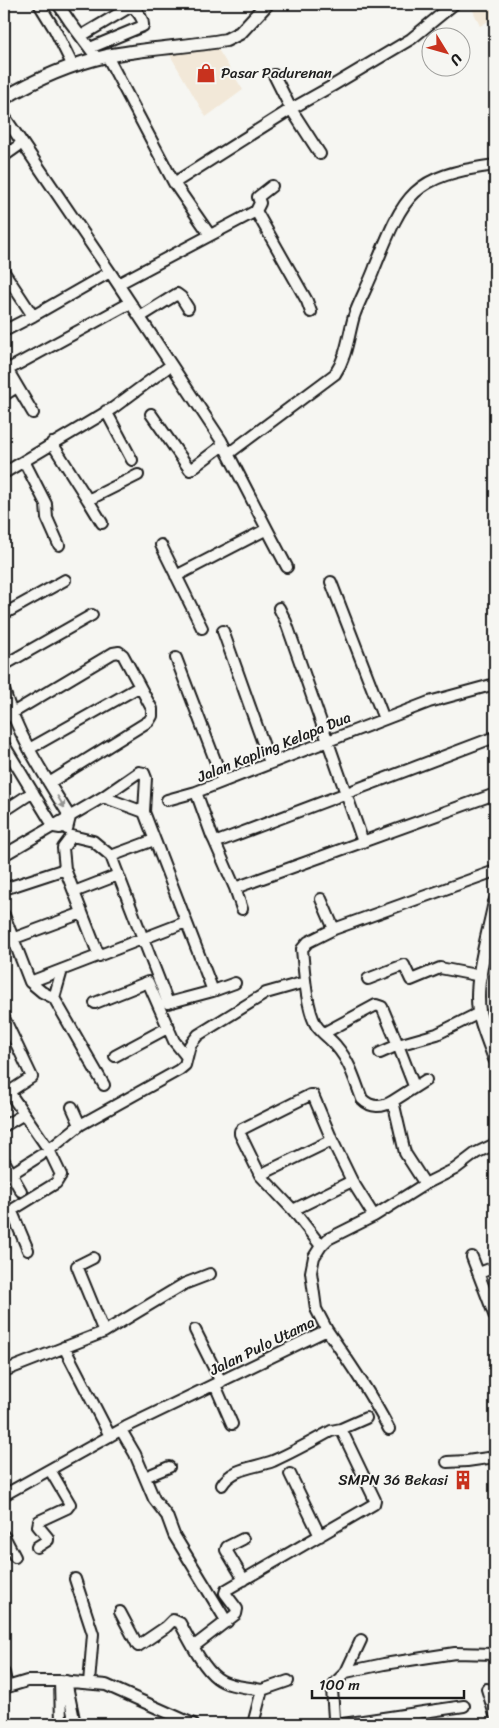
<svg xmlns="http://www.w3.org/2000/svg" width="499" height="1728" viewBox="0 0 499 1728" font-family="Sriracha,sans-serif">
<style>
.built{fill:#f2e8d8}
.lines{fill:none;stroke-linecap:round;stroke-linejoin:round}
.minor-casing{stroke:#1c1c1c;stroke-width:14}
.major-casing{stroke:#1c1c1c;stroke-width:16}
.minor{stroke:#f6f6f2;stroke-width:10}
.major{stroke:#f6f6f2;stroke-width:12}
.oneway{fill:#949492}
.labels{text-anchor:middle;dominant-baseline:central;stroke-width:4;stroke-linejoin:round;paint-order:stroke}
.poi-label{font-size:15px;fill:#1c1c1c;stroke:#f6f6f2;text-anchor:start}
.street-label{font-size:15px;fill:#1c1c1c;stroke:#f6f6f2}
</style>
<rect width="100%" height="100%" fill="#f6f6f2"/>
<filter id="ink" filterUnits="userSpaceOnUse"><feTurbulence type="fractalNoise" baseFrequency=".02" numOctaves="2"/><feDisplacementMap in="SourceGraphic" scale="10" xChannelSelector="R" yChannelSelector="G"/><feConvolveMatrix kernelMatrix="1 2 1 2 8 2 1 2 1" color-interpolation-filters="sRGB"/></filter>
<g filter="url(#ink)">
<!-- built -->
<path class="built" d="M470,4H495V17L480,26Z
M216,46L243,90L206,117L170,55Z"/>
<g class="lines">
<defs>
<path id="minor" d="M39,4L55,30L73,66
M58,4L70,22L94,54
M81,36L130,7L132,6C137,11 144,19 143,26L90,48
M107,56L174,183L210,235
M274,75L291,109L320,154
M4,116L110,272L221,440L267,529L176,576
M4,156L21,144
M174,183L291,109L332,86L411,39L454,4
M256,211L307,301L311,312
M4,272L33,316L4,331
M118,284L256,211L260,203L258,197L272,186
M33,316L110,272
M140,317L177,294L181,297L188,308
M4,364L33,413
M7,370L130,303
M4,395L17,387
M106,411L132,460
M151,414L190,470L223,445
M52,443L88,500L138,475
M228,454L335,374C347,356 348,337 354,316C360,299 369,284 375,267C405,193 412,176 495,165
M24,461L46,504L47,518L59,545
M4,473L113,408L171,365
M88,500L102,523
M267,529L287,567
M161,545L202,628
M331,582L384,719
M279,608L286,622L363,842
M4,614L65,580
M223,631L270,763
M176,658L223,781
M4,665L92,615
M4,690C18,737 45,776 70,817L67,829
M4,718L113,653L119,652L123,655L152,709V716L149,721L49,783
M4,745L54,827L60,828
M29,749L139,687
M196,792L212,836L214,840L217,842L495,737
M103,797L144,812L213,991
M167,800L196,792L429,702L495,684
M4,811L33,792
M214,840L235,888L242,909
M4,855L103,797L139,772L144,773L146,778L144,812
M111,856L168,1003L213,991L235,983
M235,888L495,794
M4,889L65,869
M74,892L118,875
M321,899L334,929
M4,915L30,982L42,992L54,998L104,1085
M12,939L82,913
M99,956L65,869L63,848L72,836L93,841L111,856L154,840
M368,979L404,965L411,980L440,968L481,976
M30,982L186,922
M54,998L62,970
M95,1003L148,982L174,1041L187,1057
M4,1018L32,1077L9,1092
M324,1033L376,1005L382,1007L398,1045L437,1034L479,1013
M380,1053L398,1045L414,1086
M115,1056L169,1027
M4,1095L9,1092L49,1150L61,1175L56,1183L4,1215
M393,1101C382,1108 371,1108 362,1099C355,1081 350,1062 337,1047C331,1039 321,1033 316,1025C306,1008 304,969 302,949L308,942L334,929L495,871
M72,1107L80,1125
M4,1126L19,1117
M49,1150L80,1125L179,1070L185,1065L190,1045L198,1035L266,993L305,982
M4,1161L21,1191
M11,1174L41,1155
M260,1175L332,1140
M425,1184L405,1153L393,1101L426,1080
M293,1210L352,1181
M12,1212L28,1250
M321,1246L293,1210L260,1175L240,1134V1131L242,1129L310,1095H313L332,1140L352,1181L374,1216
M472,1257L495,1317
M93,1258L77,1266L104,1332
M479,1273L495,1267
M195,1330L221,1382
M327,1330C349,1362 371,1394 389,1429
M64,1347L110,1436
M4,1371L104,1332L184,1284L210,1274
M215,1385L232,1424
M121,1430L135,1454L154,1499L167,1516L174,1535L227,1622
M447,1462L467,1461L495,1457
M290,1474L320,1536
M145,1477L169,1467
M222,1485C233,1467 255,1468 273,1461C293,1452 313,1441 331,1431L341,1429
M4,1495L126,1427L327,1330L316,1309L311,1272L314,1257L321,1246L328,1239L374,1216L425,1184L455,1169L476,1153L495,1144
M4,1536L15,1557
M243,1539L227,1547L226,1550L244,1580
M37,1547L48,1540V1538L38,1526L39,1521L67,1508L70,1504L50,1470
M75,1579L93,1634L89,1683
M120,1612L138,1646L166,1627L173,1620L180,1623C189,1639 202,1667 217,1678C229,1687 248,1687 262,1690L253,1724
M193,1647L236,1614L237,1609L225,1593L226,1590L374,1504L375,1500L341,1429L366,1418
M346,1672L384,1664L455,1653L495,1654
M4,1673L7,1687
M60,1681L61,1724
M66,1681L75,1724
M4,1688L27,1681H60L106,1685L193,1724
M487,1689L495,1715
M262,1690L288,1681
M336,1724L334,1718L332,1689L335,1683L346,1672L361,1640
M343,1724L464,1706"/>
<path id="major" d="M4,98C35,80 72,64 107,56C146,48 187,47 226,40L240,33L267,4
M495,902C489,933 474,980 479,1011C482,1027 490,1044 495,1059"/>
</defs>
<!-- minor casing -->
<use href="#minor" class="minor-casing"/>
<!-- major casing -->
<use href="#major" class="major-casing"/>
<!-- minor -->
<use href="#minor" class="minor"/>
<!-- major -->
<use href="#major" class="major"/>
</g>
<!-- one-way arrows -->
<defs><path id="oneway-solid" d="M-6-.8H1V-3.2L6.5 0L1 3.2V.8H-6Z" transform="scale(1.25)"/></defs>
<use class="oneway" href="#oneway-solid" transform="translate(61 802) rotate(59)"/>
</g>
<!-- icons -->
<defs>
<symbol id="shop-bare" viewBox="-9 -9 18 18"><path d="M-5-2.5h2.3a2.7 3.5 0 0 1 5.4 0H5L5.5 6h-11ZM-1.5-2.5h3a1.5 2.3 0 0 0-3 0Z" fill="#c8321e" stroke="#f6f6f2" stroke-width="2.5" paint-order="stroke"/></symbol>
<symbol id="building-bare" viewBox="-9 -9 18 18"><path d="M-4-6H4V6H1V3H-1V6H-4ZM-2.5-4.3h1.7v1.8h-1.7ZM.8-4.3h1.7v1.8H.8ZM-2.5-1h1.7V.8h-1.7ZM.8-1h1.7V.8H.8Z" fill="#c8321e" stroke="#f6f6f2" stroke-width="2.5" paint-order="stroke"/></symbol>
</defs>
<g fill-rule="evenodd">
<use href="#shop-bare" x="192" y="59" width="28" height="28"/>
<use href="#building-bare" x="449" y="1466" width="28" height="28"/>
</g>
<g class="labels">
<!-- poi labels -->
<g class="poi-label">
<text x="221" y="73">Pasar Padurenan</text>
<text x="448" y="1480" text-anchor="end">SMPN 36 Bekasi</text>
</g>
<!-- street labels -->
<g class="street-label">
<text transform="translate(274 747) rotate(-22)">Jalan Kapling Kelapa Dua</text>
<text transform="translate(262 1346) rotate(-26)">Jalan Pulo Utama</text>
</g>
</g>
<!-- margin -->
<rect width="499" height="1728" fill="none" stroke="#f6f6f2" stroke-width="20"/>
<rect x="10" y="10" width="479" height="1708" fill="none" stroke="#1c1c1c" stroke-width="2" filter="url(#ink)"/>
<!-- north arrow -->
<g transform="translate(446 52) rotate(127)"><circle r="24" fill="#f6f6f2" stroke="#9f9f9c"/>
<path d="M0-4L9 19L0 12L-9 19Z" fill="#c8321e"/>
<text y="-8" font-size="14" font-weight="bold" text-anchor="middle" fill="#1c1c1c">U</text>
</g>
<!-- scale -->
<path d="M312 1690v8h152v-8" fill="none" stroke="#1c1c1c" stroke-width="2.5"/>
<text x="319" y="1690" font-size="15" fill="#1c1c1c" stroke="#f6f6f2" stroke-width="4" paint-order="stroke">100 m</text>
</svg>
